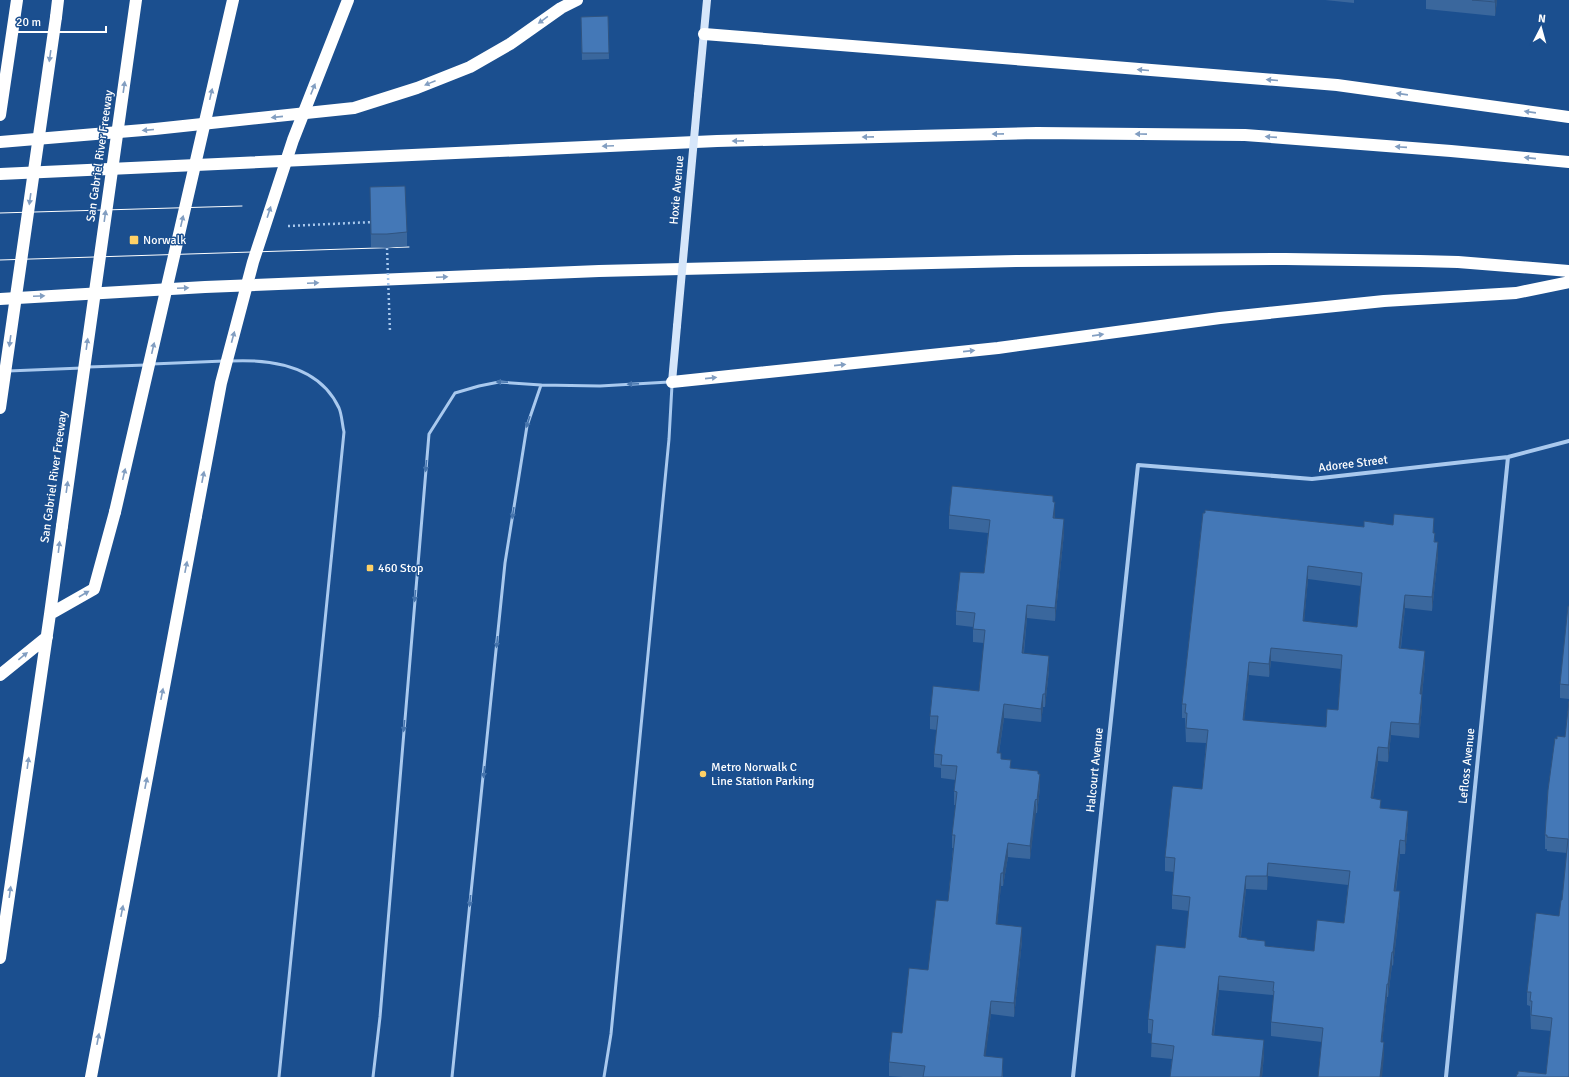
<svg xmlns="http://www.w3.org/2000/svg" width="1569" height="1077" viewBox="0 0 1569 1077" font-family="Signika,sans-serif">
<style>
.lines{fill:none;stroke-linecap:round;stroke-linejoin:round}
.path{stroke:#a9c9ee;stroke-width:2.5;stroke-dasharray:2 3;stroke-linecap:butt}
.service{stroke:#a9c9ee;stroke-width:3}
.minor{stroke:#a9c9ee;stroke-width:4}
.secondary{stroke:#d6e6fa;stroke-width:8}
.motorway{stroke:#fff;stroke-width:12}
.tram{stroke:#fff;stroke-width:1}
.path-bridge{stroke:#a9c9ee;stroke-width:2.5;stroke-dasharray:2 3;stroke-linecap:butt}
.secondary-bridge{stroke:#d6e6fa;stroke-width:8}
.motorway-bridge{stroke:#fff;stroke-width:12}
.wall{fill:#3a679d;fill-rule:evenodd}
.shaded-wall{fill:#305480}
.building{fill:#4478b7;stroke:#305480;fill-rule:evenodd}
.oneway{fill:#829ec1}
.oneway2{fill:#4674ac}
.poi-dot{fill:#ffd166;stroke:#1b4f8f;stroke-width:1.5}
.labels{text-anchor:middle;dominant-baseline:central;stroke-width:3;stroke-linejoin:round;paint-order:stroke}
.street-label{font-size:12px;fill:#fff;stroke:#1b4f8f}
.poi-label{font-size:12px;fill:#fff;stroke:#1b4f8f;text-anchor:start}
</style>
<rect width="100%" height="100%" fill="#1b4f8f"/>
<g class="lines">
<!-- path -->
<path class="path" d="M288,226L373,222"/>
<!-- service -->
<path class="service" d="M230,361C270,359 319,365 339,408C342,415 342,424 344,432L279,1077
M152,364L224,361
M88,367L146,365
M8,371L82,368
M373,1077L380,1017L429,434L455,393L479,386L499,382L541,385L600,386L669,382
M452,1077L505,563L527,426L541,385
M604,1077L611,1034L669,439L672,385"/>
<!-- minor -->
<path class="minor" d="M1073,1077L1138,465L1312,479L1508,457L1569,441
M1446,1077L1508,457"/>
<!-- secondary -->
<path class="secondary" d="M698,95L707,0
M672,382L677,326"/>
<!-- motorway -->
<path class="motorway" d="M56,17L58,0
M704,34L1337,85L1569,117
M0,115L17,0
M0,142L155,129L354,108L417,88L470,67L510,44L561,8L577,0
M0,174L717,141L1037,133L1245,135L1451,151L1569,162
M0,299L205,287L599,271L1016,261L1286,259L1420,261L1458,262L1569,271
M672,382L998,348L1220,318L1384,301L1516,293L1569,282
M50,614L94,589L115,512
M0,675L47,637
M0,958L50,614L62,526
M91,1077L196,516"/>
<!-- tram -->
<path class="tram" d="M0,213L242,206
M0,260L409,247"/>
<!-- path-bridge -->
<path class="path-bridge" d="M387,248L390,332"/>
<!-- secondary-bridge -->
<path class="secondary-bridge" d="M677,326L698,95"/>
<!-- motorway-bridge -->
<path class="motorway-bridge" d="M0,408L56,17
M115,512L233,0
M196,516L221,383L253,262L293,140L348,0
M62,526L136,0"/>
</g>
<!-- wall -->
<path class="wall" d="M1325,0H1354V3Z
M1426,0H1497L1495,16L1426,9Z
M608,16L609,59L582,60L581,24Z
M370,187L407,232V246L387,248L371,247Z
M1053,502L1055,515V519L1064,533L1055,621L1027,618L1024,653L1049,670L1045,707H1043L1041,722L1004,718L999,753L1001,759L1011,768L1038,774L1040,788L1037,813H1036L1035,815L1030,859L1008,857L1003,886H1001L997,924L1022,941L1014,1017L991,1014L985,1056L1003,1058V1077H903L889,1076V1062L902,1033L928,970L948,901L953,848H952V835L956,805H954V791L956,780L941,778V768L934,767V754L937,730L930,729V716L979,691L984,643L973,642V627L956,625V611L984,573L988,533L949,529V515Z
M1203,513L1434,533L1435,542L1438,556L1432,611L1405,608L1401,648L1425,664L1422,695V707L1419,738L1391,735L1388,762L1378,761L1373,798L1381,808L1408,825L1405,854H1400L1396,891L1400,905L1393,966L1392,965L1388,997H1387L1382,1042L1384,1056L1322,1042L1271,1036V1022L1273,1005V995L1219,990L1214,1035L1264,1054L1262,1077H1170L1172,1059L1151,1057L1152,1034L1148,1033V1019L1185,948L1189,911L1172,909V895L1174,872L1165,871V857L1202,789L1206,743L1186,742L1185,718H1182V704ZM1308,579L1361,586L1357,627L1304,621ZM1271,661L1341,669L1338,710L1326,727L1244,720L1249,675L1269,677ZM1268,876L1348,885L1344,923L1314,951L1265,946L1241,937L1246,889L1267,890Z
M1569,606V699L1560,698V684Z
M1569,701V1077L1546,1074L1551,1031L1531,1029L1530,1006L1527,1005V992L1559,916L1562,900L1567,853L1547,851V849H1545V835L1557,739L1565,737Z"/>
<!-- shaded-wall -->
<path class="shaded-wall" d="M1495,0H1497L1495,16Z
M1055,502V515L1053,532V518Z
M1434,518V532L1433,547V533Z
M1064,519V533L1055,621V608Z
M1438,542V556L1432,611V597Z
M1308,566V579L1303,635V621Z
M1405,595V608L1399,661V648Z
M1027,605V618L1022,667V653Z
M1271,648V661L1269,677V664Z
M1425,651V664L1422,695V707L1419,738L1420,694Z
M1049,656V670L1045,707V694Z
M1249,662V675L1243,733V720Z
M1043,694V707L1041,722V709Z
M1004,704V718L997,766V753Z
M1391,722V735L1388,762V748Z
M1378,747V761L1371,812V798Z
M1040,774V788L1037,813V800Z
M1036,799V813L1030,859V846Z
M1408,811V825L1405,854V841Z
M1400,840V854L1394,904V891Z
M1008,843V857L1003,886V873Z
M1268,863V876L1267,890V876Z
M1001,873V886L996,938V924Z
M1246,876V889L1239,950V937Z
M1400,891V905L1393,966V952Z
M1022,927V941L1014,1017V1003Z
M1392,952V965L1388,997V984Z
M1219,976V990L1212,1048V1035Z
M1387,984V997L1381,1056V1042Z
M991,1001V1014L984,1069V1056Z
M1264,1040V1054L1262,1077H1260Z
M1384,1042V1056L1382,1077H1380Z"/>
<!-- building -->
<path class="building" d="M1472,0H1495V2Z
M608,16L609,53H582L581,17Z
M405,186L407,232L387,234H371L370,187Z
M952,486L1053,496V502H1055L1053,518L1064,519L1055,608L1027,605L1022,653L1049,656L1045,694H1043L1041,709L1004,704L997,753H1001V759L1011,760L1010,768L1038,771V774H1040L1037,800L1036,799L1035,801L1030,846L1008,843L1003,873H1001L996,924L1022,927L1014,1003L991,1001L984,1056L1003,1058L1002,1077H923L925,1066L889,1062L892,1032L902,1033L909,968L928,970L936,900L948,901L955,835H952L957,792L954,791L957,766L941,765L942,755L934,754L938,716H930L933,686L979,691L985,630L973,629L975,613L956,611L960,572L984,573L990,520L949,515Z
M1205,510L1364,527V521L1393,525L1394,514L1434,518L1433,533H1435L1434,542H1438L1432,597L1405,595L1399,648L1425,651L1420,694H1422L1419,724L1391,722L1388,748L1378,747L1371,798L1381,800L1380,808L1408,811L1405,841L1400,840L1394,891H1400L1393,952H1392L1388,984H1387L1381,1042H1384L1380,1077H1318L1323,1028L1271,1022L1274,991H1273L1274,982L1219,976L1212,1035L1264,1040L1260,1077H1170L1174,1046L1151,1043L1153,1020L1148,1019L1156,945L1185,948L1190,897L1172,895L1175,858L1165,857L1172,789L1173,786L1202,789L1208,730L1186,728L1187,713H1185L1186,704H1182L1203,513H1205ZM1308,566L1362,573L1357,627L1303,621ZM1271,648L1342,655L1338,710L1327,709L1326,727L1243,720L1249,662L1269,664ZM1268,863L1350,871L1344,923L1317,920L1314,951L1265,946V941L1247,939V938L1239,937L1246,876H1267Z
M1568,606H1569V685L1560,684Z
M1569,701V1077H1516L1517,1074H1518V1071L1546,1074L1552,1018L1531,1015L1532,1001H1530L1531,992H1527L1536,913L1559,916L1561,900H1562L1568,839L1547,837V835H1545L1548,790L1555,738L1557,739V736L1565,737Z"/>
<!-- one-way arrows -->
<defs><path id="oneway-solid" d="M-6-.8H1V-3.2L6.5 0L1 3.2V.8H-6Z"/></defs>
<g class="oneway">
<use href="#oneway-solid" transform="translate(543 20) rotate(144)"/>
<use href="#oneway-solid" transform="translate(50 56) rotate(98)"/>
<use href="#oneway-solid" transform="translate(1143 70) rotate(-175)"/>
<use href="#oneway-solid" transform="translate(1272 80) rotate(-175)"/>
<use href="#oneway-solid" transform="translate(430 83) rotate(158)"/>
<use href="#oneway-solid" transform="translate(124 87) rotate(-82)"/>
<use href="#oneway-solid" transform="translate(313 89) rotate(-68)"/>
<use href="#oneway-solid" transform="translate(211 94) rotate(-77)"/>
<use href="#oneway-solid" transform="translate(1402 94) rotate(-172)"/>
<use href="#oneway-solid" transform="translate(1530 112) rotate(-172)"/>
<use href="#oneway-solid" transform="translate(277 117) rotate(174)"/>
<use href="#oneway-solid" transform="translate(148 130) rotate(175)"/>
<use href="#oneway-solid" transform="translate(998 134) rotate(179)"/>
<use href="#oneway-solid" transform="translate(1141 134) rotate(-179)"/>
<use href="#oneway-solid" transform="translate(868 137) rotate(179)"/>
<use href="#oneway-solid" transform="translate(1271 137) rotate(-176)"/>
<use href="#oneway-solid" transform="translate(738 141) rotate(179)"/>
<use href="#oneway-solid" transform="translate(608 146) rotate(177)"/>
<use href="#oneway-solid" transform="translate(1401 147) rotate(-176)"/>
<use href="#oneway-solid" transform="translate(1530 158) rotate(-174)"/>
<use href="#oneway-solid" transform="translate(30 199) rotate(98)"/>
<use href="#oneway-solid" transform="translate(269 212) rotate(-72)"/>
<use href="#oneway-solid" transform="translate(105 216) rotate(-82)"/>
<use href="#oneway-solid" transform="translate(182 221) rotate(-77)"/>
<use href="#oneway-solid" transform="translate(442 277) rotate(-2)"/>
<use href="#oneway-solid" transform="translate(313 283) rotate(-2)"/>
<use href="#oneway-solid" transform="translate(183 288) rotate(-3)"/>
<use href="#oneway-solid" transform="translate(39 296) rotate(-3)"/>
<use href="#oneway-solid" transform="translate(1098 335) rotate(-8)"/>
<use href="#oneway-solid" transform="translate(233 337) rotate(-75)"/>
<use href="#oneway-solid" transform="translate(10 341) rotate(98)"/>
<use href="#oneway-solid" transform="translate(87 344) rotate(-82)"/>
<use href="#oneway-solid" transform="translate(153 348) rotate(-77)"/>
<use href="#oneway-solid" transform="translate(969 351) rotate(-6)"/>
<use href="#oneway-solid" transform="translate(840 365) rotate(-6)"/>
<use href="#oneway-solid" transform="translate(711 378) rotate(-6)"/>
<use href="#oneway-solid" transform="translate(124 474) rotate(-77)"/>
<use href="#oneway-solid" transform="translate(203 477) rotate(-79)"/>
<use href="#oneway-solid" transform="translate(67 487) rotate(-82)"/>
<use href="#oneway-solid" transform="translate(59 547) rotate(-83)"/>
<use href="#oneway-solid" transform="translate(186 567) rotate(-79)"/>
<use href="#oneway-solid" transform="translate(84 594) rotate(-30)"/>
<use href="#oneway-solid" transform="translate(23 656) rotate(-39)"/>
<use href="#oneway-solid" transform="translate(162 694) rotate(-79)"/>
<use href="#oneway-solid" transform="translate(28 763) rotate(-82)"/>
<use href="#oneway-solid" transform="translate(146 783) rotate(-79)"/>
<use href="#oneway-solid" transform="translate(10 892) rotate(-82)"/>
<use href="#oneway-solid" transform="translate(122 911) rotate(-79)"/>
<use href="#oneway-solid" transform="translate(98 1039) rotate(-79)"/>
</g>
<g class="oneway2">
<use href="#oneway-solid" transform="translate(502 382) rotate(-179)"/>
<use href="#oneway-solid" transform="translate(633 384) rotate(177)"/>
<use href="#oneway-solid" transform="translate(528 422) rotate(108)"/>
<use href="#oneway-solid" transform="translate(426 466) rotate(95)"/>
<use href="#oneway-solid" transform="translate(513 513) rotate(99)"/>
<use href="#oneway-solid" transform="translate(415 596) rotate(95)"/>
<use href="#oneway-solid" transform="translate(497 642) rotate(96)"/>
<use href="#oneway-solid" transform="translate(404 726) rotate(95)"/>
<use href="#oneway-solid" transform="translate(484 772) rotate(96)"/>
<use href="#oneway-solid" transform="translate(470 901) rotate(96)"/>
</g>
<!-- markers -->
<g class="poi-dot">
<rect x="129" y="235" width="10" height="10" rx="2"/>
<rect x="366" y="564" width="8" height="8" rx="2"/>
<circle cx="703" cy="774" r="4"/>
</g>
<g class="labels">
<!-- street labels -->
<g class="street-label">
<text transform="translate(100 156) rotate(-82)">San Gabriel River Freeway</text>
<text transform="translate(677 190) rotate(-85)">Hoxie Avenue</text>
<text transform="translate(1353 464) rotate(-7)">Adoree Street</text>
<text transform="translate(54 477) rotate(-82)">San Gabriel River Freeway</text>
<text transform="translate(1467 766) rotate(-84)">Lefloss Avenue</text>
<text transform="translate(1095 770) rotate(-84)">Halcourt Avenue</text>
</g>
<!-- poi labels -->
<g class="poi-label">
<text x="143" y="240">Norwalk</text>
<text x="378" y="568">460 Stop</text>
<text x="711" y="767">Metro Norwalk C<tspan x="711" dy="14">Line Station Parking</tspan></text>
</g>
</g>
<!-- north arrow -->
<g transform="translate(1541 28) rotate(6)" stroke="#1b4f8f" stroke-width="3" paint-order="stroke">
<path d="M0-3L7 15L0 10L-7 15Z" fill="#ffffff"/>
<text y="-6" font-size="11" font-weight="bold" text-anchor="middle" fill="#ffffff">N</text>
</g>
<!-- scale -->
<path d="M10 26v6h96v-6" fill="none" stroke="#ffffff" stroke-width="2"/>
<text x="16" y="26" font-size="12" fill="#ffffff" stroke="#1b4f8f" stroke-width="3" paint-order="stroke">20 m</text>
</svg>
